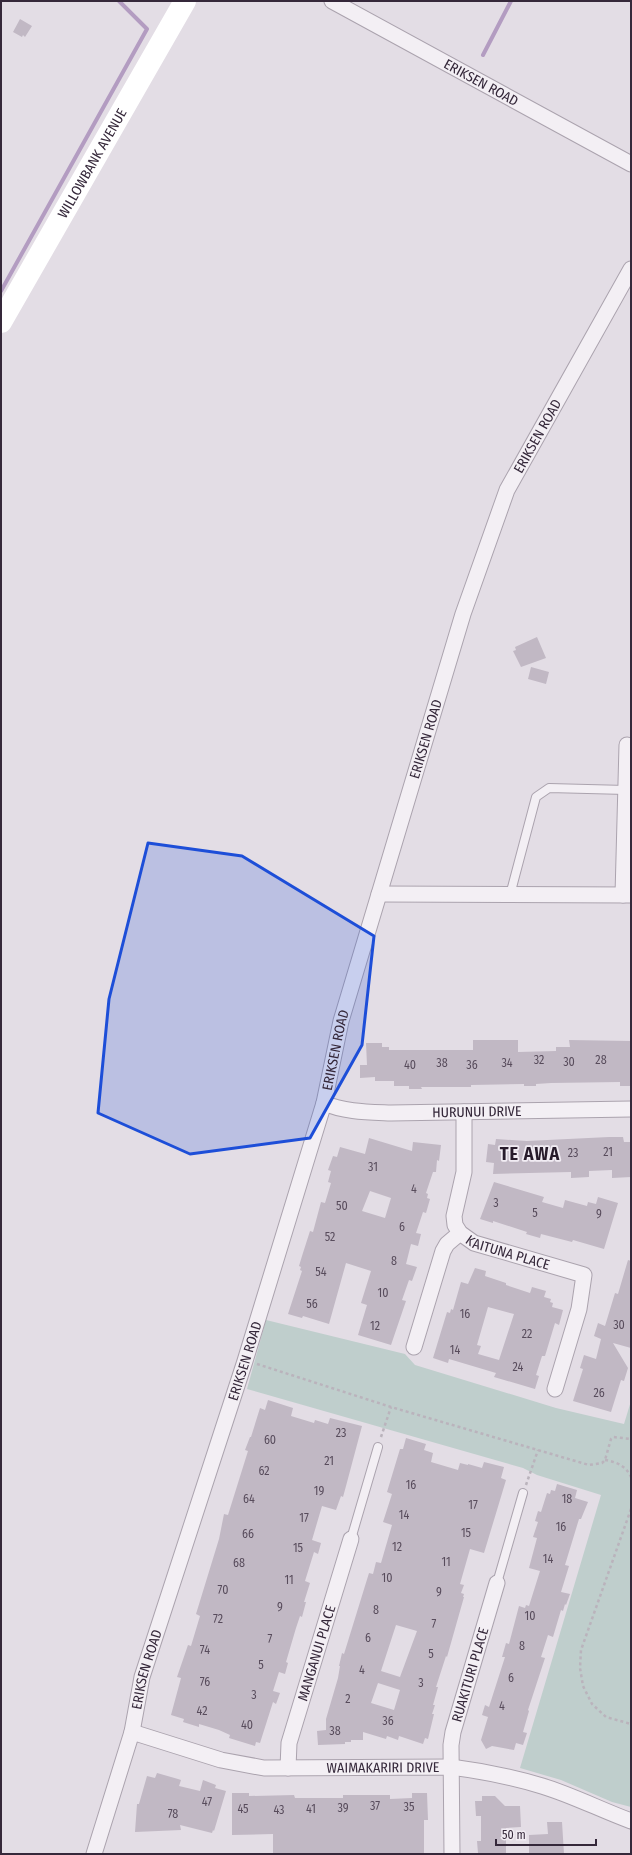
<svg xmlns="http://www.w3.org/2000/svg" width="632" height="1855" viewBox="0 0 632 1855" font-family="'Fira Sans Condensed',sans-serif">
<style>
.green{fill:#bfcecc}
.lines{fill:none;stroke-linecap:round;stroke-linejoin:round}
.stream{stroke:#b39cc1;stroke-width:4}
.building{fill:#c1b8c4;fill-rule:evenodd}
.lane-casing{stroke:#aba3ae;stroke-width:10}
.street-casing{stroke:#aba3ae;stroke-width:17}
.path{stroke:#bab3bc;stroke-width:2.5;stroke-dasharray:3 3;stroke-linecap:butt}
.lane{stroke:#f3eff4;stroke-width:8}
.street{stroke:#f3eff4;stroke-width:15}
.secondary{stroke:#fff;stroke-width:22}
.marked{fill:#1d4ed8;fill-opacity:0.2;stroke:#1d4ed8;stroke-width:3;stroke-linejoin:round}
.labels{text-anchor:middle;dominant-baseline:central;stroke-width:3.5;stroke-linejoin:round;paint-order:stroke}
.number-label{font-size:12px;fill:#584c5c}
.street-label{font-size:14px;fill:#35283a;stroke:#f1ecf3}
.district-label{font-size:18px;font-weight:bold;letter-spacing:1px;fill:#271b2b;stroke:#f1ecf3}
</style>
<rect width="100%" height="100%" fill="#e3dde5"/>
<!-- green -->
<path class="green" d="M266,1320L405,1354L415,1365L556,1408L624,1424L631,1401V1807L612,1802L561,1780L520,1768L601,1495L537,1475L523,1468L247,1389Z"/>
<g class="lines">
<!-- stream -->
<path class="stream" d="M483,55L511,1
M1,291L147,29L119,1"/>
</g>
<!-- building -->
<path class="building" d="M20,19L32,26L25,37L23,35L22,37L13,32Z
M537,637L546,658L521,667L513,651L516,650L515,647Z
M531,667L549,672L546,684L528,679Z
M473,1040H518V1052L556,1051V1047H570L569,1040L631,1041V1086H620V1082L551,1083L536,1084V1086H524V1084L471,1085V1087H421L422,1089H409V1086H394V1081H375V1077L360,1078V1065H367L366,1043H382V1047H389V1050H473Z
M609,1137H623L624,1142H631V1177L612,1178V1170L589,1171V1177L571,1178V1172L493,1174L494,1163L486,1162L488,1144L495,1145L496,1139L527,1141Z
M369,1138L412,1151L413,1142L441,1145L439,1161L437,1160L436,1172H433L426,1193L428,1194L427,1198L430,1199L426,1213L423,1212L416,1233L421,1234L418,1246L411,1244L406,1264L417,1267L412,1281L409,1280L402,1300L406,1301L391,1345L358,1335L367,1305L361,1303L371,1271L346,1263L329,1324L303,1316L302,1318L288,1314L302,1271L300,1270L301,1267L299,1266L302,1256L310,1231L313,1232L321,1202L325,1203L331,1183L328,1182L331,1171L328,1170L333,1156L337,1157L340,1147L365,1154ZM370,1191L391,1198L385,1218L362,1211Z
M494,1182L544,1197L542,1202L563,1208L565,1200L587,1206L588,1202L596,1204L598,1197L618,1203L604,1249L573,1240L572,1242L541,1234L540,1238L526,1234L527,1232L493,1221V1223L480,1219Z
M628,1260L631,1261V1348L613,1343L628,1368L624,1381L621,1380L611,1412L573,1401L583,1369L580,1368L584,1355L596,1359L601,1339L594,1336L598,1323L605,1326L615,1293L618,1294Z
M475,1268L486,1271L485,1276L506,1283V1285L530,1293L532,1287L546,1291L544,1297L551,1299L550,1302L553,1303L552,1307L563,1310L559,1325L555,1323L545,1356H542L536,1375L539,1376L535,1389L494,1377L496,1373L449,1359L448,1363L433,1358L447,1312L450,1313L451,1309L453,1310L461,1282L468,1284ZM488,1307L514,1314L499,1360L478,1354L481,1346L477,1345Z
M268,1400L293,1408L291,1416L314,1423L315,1420L328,1424L330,1418L362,1426L346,1486L343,1497L341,1496L336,1510L322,1506L312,1540L321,1543L318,1554L314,1552L305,1581L310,1583L304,1602H306L302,1617L300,1616L296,1628L286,1662L288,1663L285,1674L279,1672L273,1691L280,1693L276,1704L273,1702L260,1743L256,1742L255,1746L229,1738L230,1735L219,1730L199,1724V1727L183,1722L184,1719L171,1715L181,1678L177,1677L188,1645L191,1646L200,1616L196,1614L219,1539L224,1514L228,1515L248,1451L245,1450L250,1437H251L260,1408L265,1410Z
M406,1438L426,1444L424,1450L433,1453L431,1462L458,1470L460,1463L468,1465V1464L482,1468L484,1462L504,1467L501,1478L506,1480L497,1510L484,1553L470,1549L460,1584L464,1585L461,1593L464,1594L463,1597H464L447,1657L446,1656L436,1687H438L433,1705H435L432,1714H434L428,1739L425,1738L423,1744L399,1736L398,1740L387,1736L386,1739L363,1732V1740H351V1742H345V1744L318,1745L317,1731L326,1730V1719L338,1678L340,1666H339L342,1653L344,1654L369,1573L373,1574L376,1562L381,1563L392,1525L383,1522L392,1494L387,1492L400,1449H403ZM396,1625L417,1631L400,1677L381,1671ZM378,1683L400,1690L394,1710L371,1703Z
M557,1484L577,1490L575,1498L588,1502L581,1519H579L565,1565L569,1566L561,1592L570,1594L566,1605L565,1604L563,1611L561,1610L553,1637L548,1635L541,1657L545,1658L528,1710L529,1711L523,1732L527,1733L523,1745L516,1743L514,1750L492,1746L486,1749L481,1740L488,1717L482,1715L485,1705L489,1707L505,1657H502L506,1643L509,1644L519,1606L525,1608L526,1605L529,1606L540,1571L529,1568L537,1538L533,1537L538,1522L535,1521L538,1511L541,1512L547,1493L550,1494L551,1490L555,1491Z
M157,1773L178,1779L181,1780L179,1786L200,1791L203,1780L216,1785L215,1788L226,1791L214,1831L213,1830L212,1833L180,1825L181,1830L135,1832L137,1804H139L147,1776L155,1778Z
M232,1793H249V1796L294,1795L295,1798H343V1795H390V1799L412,1798V1793H427L428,1820H424V1854H273V1834L232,1835Z
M482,1796H495L505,1806H520L521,1827L506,1828V1854L478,1853L477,1841H481V1816H476L475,1801H482Z
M547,1822H562L564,1854H529V1835L548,1834Z"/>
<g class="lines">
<defs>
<path id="lane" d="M510,895L536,797L549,788L626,790
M351,1539L378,1447
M497,1583L523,1493"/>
<g id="street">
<path id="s1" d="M332,1L631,164"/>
<path d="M379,894L631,895"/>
<path d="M623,895L627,745"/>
<path id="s2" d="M324,1103C344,1112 368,1112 391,1113L631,1109"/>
<path id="s3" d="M464,1112V1172L454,1216L455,1225L460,1233L474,1243L584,1275L579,1309L555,1389"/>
<path d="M414,1347L443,1251L447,1244L460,1233"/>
<path id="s4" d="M132,1732L221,1760L264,1768L451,1767C482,1771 512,1777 542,1786C572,1795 601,1810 631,1821"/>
<path id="s5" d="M288,1768L289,1743L351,1539"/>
<path id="s6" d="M94,1854L132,1732L142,1677L245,1361L324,1103L341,1021L463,614L507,490L631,269"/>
<path id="s7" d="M452,1854L451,1745L453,1732L497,1583"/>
</g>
</defs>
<!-- lane casing -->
<use href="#lane" class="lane-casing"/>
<!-- street casing -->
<use href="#street" class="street-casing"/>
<!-- path -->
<path class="path" d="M257,1364L391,1407L589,1465L602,1463L605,1460L611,1439L613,1437L631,1439
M381,1437L391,1407
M605,1460C617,1462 626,1466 631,1477
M526,1485L538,1450
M631,1509L581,1650L580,1668L583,1686L592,1704L606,1717L631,1724"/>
<!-- lane -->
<use href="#lane" class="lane"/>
<!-- street -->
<use href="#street" class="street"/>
<!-- secondary -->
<path class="secondary" id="s8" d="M1,322L185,1"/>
</g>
<!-- marked area -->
<path class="marked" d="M148,843L242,856L374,936L362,1045L310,1138L190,1154L98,1113L109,999Z"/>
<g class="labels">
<!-- number labels -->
<g class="number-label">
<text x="539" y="1060">32</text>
<text x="601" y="1060">28</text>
<text x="569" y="1062">30</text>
<text x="442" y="1063">38</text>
<text x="507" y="1063">34</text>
<text x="410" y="1065">40</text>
<text x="472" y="1065">36</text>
<text x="608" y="1152">21</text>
<text x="573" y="1153">23</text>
<text x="373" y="1167">31</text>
<text x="414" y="1189">4</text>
<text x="496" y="1203">3</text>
<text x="342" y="1206">50</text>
<text x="535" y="1213">5</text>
<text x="599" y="1214">9</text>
<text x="402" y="1227">6</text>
<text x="330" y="1237">52</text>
<text x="394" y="1261">8</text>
<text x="321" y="1272">54</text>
<text x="383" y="1293">10</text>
<text x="312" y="1304">56</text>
<text x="465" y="1314">16</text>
<text x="619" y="1325">30</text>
<text x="375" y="1326">12</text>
<text x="527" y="1334">22</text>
<text x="455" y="1350">14</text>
<text x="518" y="1367">24</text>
<text x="599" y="1393">26</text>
<text x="341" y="1433">23</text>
<text x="270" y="1440">60</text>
<text x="329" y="1461">21</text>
<text x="264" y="1471">62</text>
<text x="411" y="1485">16</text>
<text x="319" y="1491">19</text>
<text x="249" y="1499">64</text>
<text x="567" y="1499">18</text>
<text x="473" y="1505">17</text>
<text x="404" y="1515">14</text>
<text x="304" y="1518">17</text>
<text x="561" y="1527">16</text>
<text x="466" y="1533">15</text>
<text x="248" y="1534">66</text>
<text x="397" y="1547">12</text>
<text x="298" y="1548">15</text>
<text x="548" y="1559">14</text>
<text x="446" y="1562">11</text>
<text x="239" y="1563">68</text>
<text x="387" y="1578">10</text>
<text x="289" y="1580">11</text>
<text x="223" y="1590">70</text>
<text x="439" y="1592">9</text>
<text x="280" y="1607">9</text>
<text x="376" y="1610">8</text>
<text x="530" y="1616">10</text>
<text x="218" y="1619">72</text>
<text x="434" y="1624">7</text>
<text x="368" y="1638">6</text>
<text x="270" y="1639">7</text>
<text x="522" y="1646">8</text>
<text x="205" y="1650">74</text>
<text x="431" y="1654">5</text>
<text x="261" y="1665">5</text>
<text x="362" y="1670">4</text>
<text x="511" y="1678">6</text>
<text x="205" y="1682">76</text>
<text x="421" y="1683">3</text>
<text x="254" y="1695">3</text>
<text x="348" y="1699">2</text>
<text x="502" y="1706">4</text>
<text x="202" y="1711">42</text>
<text x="388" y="1721">36</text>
<text x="247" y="1725">40</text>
<text x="335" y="1731">38</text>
<text x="207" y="1802">47</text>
<text x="375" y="1806">37</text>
<text x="409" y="1807">35</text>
<text x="343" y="1808">39</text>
<text x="243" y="1809">45</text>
<text x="311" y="1809">41</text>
<text x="279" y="1810">43</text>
<text x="173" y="1814">78</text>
</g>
<!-- street labels -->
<g class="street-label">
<text stroke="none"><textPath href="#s1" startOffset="170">ERIKSEN ROAD</textPath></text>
<text stroke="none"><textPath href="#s8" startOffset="183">WILLOWBANK AVENUE</textPath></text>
<text stroke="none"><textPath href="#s6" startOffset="1488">ERIKSEN ROAD</textPath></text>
<text stroke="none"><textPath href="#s6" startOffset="1164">ERIKSEN ROAD</textPath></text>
<text stroke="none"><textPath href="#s6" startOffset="840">ERIKSEN ROAD</textPath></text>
<text stroke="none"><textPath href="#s2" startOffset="154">HURUNUI DRIVE</textPath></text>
<text stroke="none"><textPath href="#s3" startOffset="176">KAITUNA PLACE</textPath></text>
<text stroke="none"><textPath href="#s6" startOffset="516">ERIKSEN ROAD</textPath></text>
<text stroke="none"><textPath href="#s5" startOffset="119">MANGANUI PLACE</textPath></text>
<text stroke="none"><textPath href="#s6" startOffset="192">ERIKSEN ROAD</textPath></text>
<text stroke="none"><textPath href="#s7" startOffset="182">RUAKITURI PLACE</textPath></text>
<text stroke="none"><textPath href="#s4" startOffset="256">WAIMAKARIRI DRIVE</textPath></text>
</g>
<!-- district labels -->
<g class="district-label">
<text x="530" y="1154">TE AWA</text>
</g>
</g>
<!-- border -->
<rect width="632" height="1855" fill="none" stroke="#35283a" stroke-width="4"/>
<!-- scale -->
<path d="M496 1839v6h100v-6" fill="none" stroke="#35283a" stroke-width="2"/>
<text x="502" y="1839" font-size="12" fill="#35283a" stroke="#f1ecf3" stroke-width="3" paint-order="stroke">50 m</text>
</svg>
